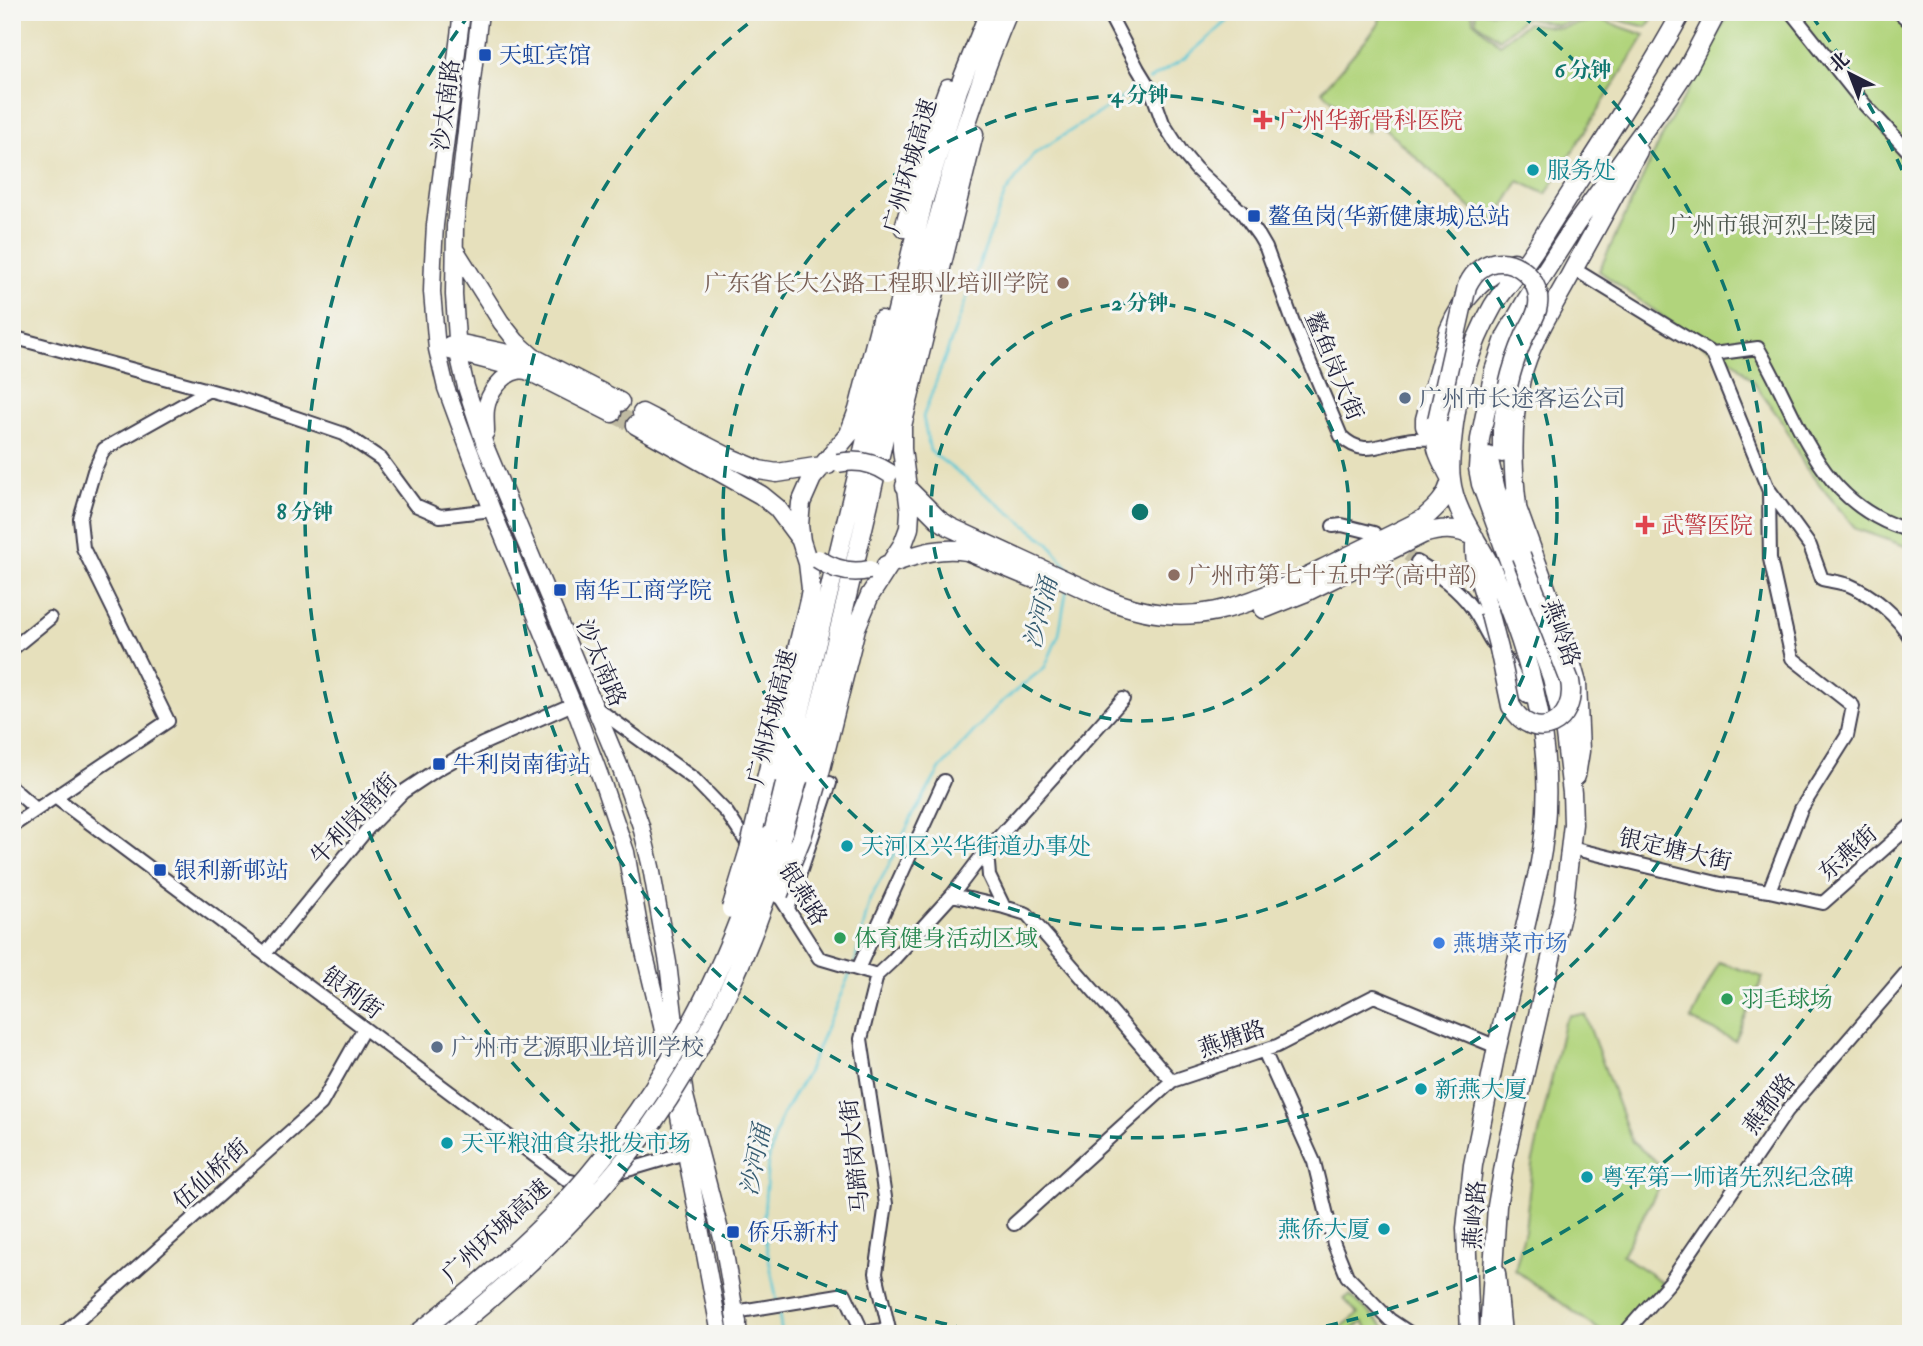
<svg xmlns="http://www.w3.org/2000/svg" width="1923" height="1346" viewBox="0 0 1923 1346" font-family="'IM FELL Double Pica','Noto Serif SC',serif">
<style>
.green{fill:#b1d47c;stroke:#6a7b5c;stroke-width:2}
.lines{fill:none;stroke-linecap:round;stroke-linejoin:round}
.stream{stroke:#5cc7d6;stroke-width:2.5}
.minor-tunnel{stroke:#bfbaa2;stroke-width:12;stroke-dasharray:12 6;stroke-linecap:butt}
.highway-tunnel{stroke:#bfbaa2;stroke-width:18;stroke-dasharray:18 9;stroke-linecap:butt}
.minor-casing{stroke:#3f3e4e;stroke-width:16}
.major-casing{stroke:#3f3e4e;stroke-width:19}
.highway-casing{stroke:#3f3e4e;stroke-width:21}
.minor{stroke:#fff;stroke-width:12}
.major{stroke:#fff;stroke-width:16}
.highway{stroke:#fff;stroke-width:18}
.highway-bridge-casing{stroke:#3f3e4e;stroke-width:21;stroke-linecap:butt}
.highway-bridge{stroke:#fff;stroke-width:18}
.ring{fill:none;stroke:#0f766e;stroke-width:3.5;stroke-dasharray:12 9}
.transit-dot{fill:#1a4fb4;stroke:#f6f6f2;stroke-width:2.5}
.health-dot{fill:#e0444e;stroke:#f6f6f2;stroke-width:2.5}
.culture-dot{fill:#0f9aa8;stroke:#f6f6f2;stroke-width:2.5}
.education-dot{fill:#8d6e63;stroke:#f6f6f2;stroke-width:2.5}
.service-dot{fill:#5c6f8a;stroke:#f6f6f2;stroke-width:2.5}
.leisure-dot{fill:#2e9e5b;stroke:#f6f6f2;stroke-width:2.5}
.shop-dot{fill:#3f7fe0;stroke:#f6f6f2;stroke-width:2.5}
.labels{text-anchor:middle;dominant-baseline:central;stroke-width:6;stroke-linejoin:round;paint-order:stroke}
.transit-label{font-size:23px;fill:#164399;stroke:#f6f6f2;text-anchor:start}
.street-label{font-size:23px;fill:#22223b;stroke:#f6f6f2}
.health-label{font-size:23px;fill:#be3a42;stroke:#f6f6f2;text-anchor:start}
.culture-label{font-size:23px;fill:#0d838f;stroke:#f6f6f2;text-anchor:start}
.park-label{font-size:23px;fill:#4d574e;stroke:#f6f6f2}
.education-label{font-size:23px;fill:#785e54;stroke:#f6f6f2;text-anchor:end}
.service-label{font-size:23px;fill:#4e5e75;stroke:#f6f6f2;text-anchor:start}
.leisure-label{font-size:23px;fill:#27864d;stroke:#f6f6f2;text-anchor:start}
.shop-label{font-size:23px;fill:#366cbe;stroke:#f6f6f2;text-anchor:start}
.water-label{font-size:24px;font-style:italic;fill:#365c71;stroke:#f6f6f2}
.centre{fill:#0f766e;stroke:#f6f6f2;stroke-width:3.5}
.ring-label{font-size:21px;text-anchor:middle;font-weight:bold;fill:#0f766e;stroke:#f6f6f2;stroke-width:6;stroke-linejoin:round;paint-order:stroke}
</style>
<rect width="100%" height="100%" fill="#f6f6f2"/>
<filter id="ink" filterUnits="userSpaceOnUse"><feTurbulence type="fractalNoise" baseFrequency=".0143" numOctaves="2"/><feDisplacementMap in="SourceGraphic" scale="14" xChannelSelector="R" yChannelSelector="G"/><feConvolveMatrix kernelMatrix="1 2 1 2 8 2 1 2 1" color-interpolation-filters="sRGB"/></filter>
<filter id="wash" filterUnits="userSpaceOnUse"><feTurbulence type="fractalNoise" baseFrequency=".00686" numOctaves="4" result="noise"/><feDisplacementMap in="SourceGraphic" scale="28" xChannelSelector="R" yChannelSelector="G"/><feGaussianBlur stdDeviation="1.57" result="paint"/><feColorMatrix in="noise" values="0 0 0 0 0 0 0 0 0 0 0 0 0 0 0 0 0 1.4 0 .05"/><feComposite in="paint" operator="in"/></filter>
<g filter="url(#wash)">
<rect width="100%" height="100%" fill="#e6e0bc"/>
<!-- green -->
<path class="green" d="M1380,12H1472L1473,21L1499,44L1527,23L1560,28L1598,19L1645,35L1546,194L1519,181L1491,227L1378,122L1367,132L1322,91L1379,24Z
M1475,12H1656L1647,27L1599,15L1558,25L1526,17L1499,39L1476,22Z
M1729,12H1911V548L1856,529L1805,467L1783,423L1751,379L1734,361L1704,346L1599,271L1666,128L1704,64Z
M1719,962L1763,977L1735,1041L1691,1020Z
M1570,1015H1585L1632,1142L1668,1171L1622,1255L1664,1283L1623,1334H1605L1515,1270L1525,1230L1532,1165L1564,1023Z
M1350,1295L1393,1334H1371L1363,1322L1346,1334H1339L1336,1331L1358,1314L1344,1299Z"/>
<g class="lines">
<!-- stream -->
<path class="stream" d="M1149,80L1185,58L1238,12
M1069,575L1070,571L1049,543L930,451L923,417L1005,194L1034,154L1144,84
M855,962L870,899L888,867L912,817L940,769L998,705L1045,667L1059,634L1067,588
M777,1302L763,1227L768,1161L781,1117L807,1073L851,971
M778,1308L782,1334"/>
</g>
</g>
<g filter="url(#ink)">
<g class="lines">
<!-- minor-tunnel -->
<path class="minor-tunnel" d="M1392,545L1417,562"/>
<!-- highway-tunnel -->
<path class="highway-tunnel" d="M612,413L636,425"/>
<defs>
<path id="minor" d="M1108,12L1138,69L1152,92L1163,123L1181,151L1196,169L1241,211L1259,236L1266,248L1293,322L1341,436C1363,458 1380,444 1406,440C1416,438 1425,439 1435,439
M1791,12L1865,105L1911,154
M1899,12L1911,23
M1574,269L1713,354L1769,491L1770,559L1792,658L1853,706L1847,736L1801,809L1769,891
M12,337L238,398L344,434L381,459L415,505L440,516L492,510
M1713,354L1758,348C1802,422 1817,505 1911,531
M1770,491L1810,546L1822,579C1830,581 1840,582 1849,585C1873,595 1898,616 1911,639
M1333,526L1342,525L1374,533
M1417,562C1437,573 1459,590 1472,608C1480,619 1485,631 1492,642
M12,649L50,618
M1506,659L1523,693L1528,697L1537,700
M595,707L694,779L727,813L751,849
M12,788L36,809
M55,797L567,1180L578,1183L587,1182L685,1153
M12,826L168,721L83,548L80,519L94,471L104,449L209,390
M1571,848L1721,884L1769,891L1823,903L1911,825
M987,851L989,876L1004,907
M775,889L819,958L877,975L892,961L952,895L1004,907L1027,914L1172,1081
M952,895L981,857L1123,699
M788,909L830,783
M265,954L369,827L403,792L436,770L482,744L573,704
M858,969L944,781
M877,975L861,1039L886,1204L876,1273L890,1334
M1264,1051L1314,1162L1334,1244L1347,1276L1390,1320L1411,1334
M1014,1224L1172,1081L1277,1046L1374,996L1497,1047
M735,1312L845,1294L863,1333L889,1329
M63,1334L321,1104L364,1028
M1624,1334L1670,1282L1787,1111L1906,973"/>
<path id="major" d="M462,12L435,225L433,261L432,292L437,349L446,388L463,434L492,510L573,704L603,784L626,852L642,943L662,1026L720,1334
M480,12L455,226L454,295L458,353L466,387L486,448L622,772L641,826L651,867L668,963L675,1023L685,1096L723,1242L735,1312L738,1322
M455,249L501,322L516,341L536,359
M449,345L457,342L533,358
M450,351L523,370
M486,432C486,424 485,416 486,409C488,394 502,374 518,371C521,370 525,371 529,371
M1497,1273L1503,1334"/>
<path id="highway" d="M904,228L926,148L948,88
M536,359L620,402
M529,371L612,413
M642,413L728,457L759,470L777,473L828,465
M636,425L761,495L777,508L800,539
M1430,434L1425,426V419L1449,330C1463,297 1482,278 1514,262
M1502,453V430L1508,386
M1488,456L1496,490L1521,556
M905,486L938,519L950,527L1104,598C1188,634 1245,607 1322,569C1356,552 1390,536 1423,519C1437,507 1447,498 1451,479C1437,453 1434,450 1437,420
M1513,497L1564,638L1577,683L1580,751L1576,776
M1517,506C1512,464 1511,421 1521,379C1531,339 1555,304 1574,268C1596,229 1617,190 1638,151
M1475,545C1474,568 1483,590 1489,611
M886,565C915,556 936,546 967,551L1032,578
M1264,609L1304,593L1423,534C1441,528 1459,527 1475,538
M766,779L809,600L811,589L808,563L801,541L799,525L801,503L812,478L849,434L858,410L881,320
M817,785L856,628L870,595L903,544L909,528L910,511L902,449V426L974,134
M767,837L793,741L924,199L958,90L989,12
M783,845C826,694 860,540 896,387C926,260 957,133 1008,12
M735,1312L738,1334
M1470,1334L1466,1228L1473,1165L1497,1047L1539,868C1560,763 1535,661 1490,565C1476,538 1454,510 1451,479C1449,467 1451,454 1452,442C1456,395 1469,348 1493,306C1504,288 1519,273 1531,255C1539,244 1546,231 1554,219C1597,151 1643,83 1682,12
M1489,1334L1497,1206L1506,1154L1564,902L1573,824L1572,793L1565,734L1552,678L1481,484L1478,468L1480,439L1494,371L1506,336L1526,301L1575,225L1669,96L1688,67L1717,12"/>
</defs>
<!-- minor casing -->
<use href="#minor" class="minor-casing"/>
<!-- major casing -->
<use href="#major" class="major-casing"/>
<!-- highway casing -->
<use href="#highway" class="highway-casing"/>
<!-- minor -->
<use href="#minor" class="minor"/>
<!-- major -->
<use href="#major" class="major"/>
<!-- highway -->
<use href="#highway" class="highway"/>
<defs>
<path id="highway-bridge" d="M1437,420L1467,286C1470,280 1474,273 1480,269C1506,249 1542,275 1538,305C1537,316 1530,325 1525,335C1518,351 1512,368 1508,386
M838,463C857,459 873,462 889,473
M818,559C834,570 850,574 869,570
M1489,611L1499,649L1511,706C1534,746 1578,723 1570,681L1521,556
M779,894L802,837L817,785
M731,909L749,850L766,779
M417,1334C464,1297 509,1260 550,1218C653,1111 726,979 767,837
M448,1334C522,1274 592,1207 649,1128C710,1042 753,946 783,845"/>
</defs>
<!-- highway-bridge casing -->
<use href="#highway-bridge" class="highway-bridge-casing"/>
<!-- highway-bridge -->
<use href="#highway-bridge" class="highway-bridge"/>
</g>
</g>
<!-- distance rings -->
<g class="ring">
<circle cx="1140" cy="512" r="209"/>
<circle cx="1140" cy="512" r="417"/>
<path d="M1521 15A626 626 0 1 1 759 15"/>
<path d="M1909 838A835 835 0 0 1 1292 1333M988 1333A835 835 0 0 1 469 15M1811 15A835 835 0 0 1 1909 186"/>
</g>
<!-- markers -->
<g class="transit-dot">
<rect x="478" y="48" width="14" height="14" rx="3.5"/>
<rect x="1247" y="209" width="14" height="14" rx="3.5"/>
<rect x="553" y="583" width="14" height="14" rx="3.5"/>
<rect x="432" y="757" width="14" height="14" rx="3.5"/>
<rect x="153" y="863" width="14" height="14" rx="3.5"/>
<rect x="726" y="1225" width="14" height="14" rx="3.5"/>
</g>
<g class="health-dot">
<path d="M1259.5 109.5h7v7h7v7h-7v7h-7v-7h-7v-7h7z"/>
<path d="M1641.5 514.5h7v7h7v7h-7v7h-7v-7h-7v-7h7z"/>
</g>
<g class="culture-dot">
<circle cx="1533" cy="170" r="7"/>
<circle cx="847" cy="846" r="7"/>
<circle cx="1421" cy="1089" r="7"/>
<circle cx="447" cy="1143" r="7"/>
<circle cx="1587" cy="1177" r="7"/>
<circle cx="1384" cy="1229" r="7"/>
</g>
<g class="education-dot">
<circle cx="1063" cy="283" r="7"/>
<circle cx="1174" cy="575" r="7"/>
</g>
<g class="service-dot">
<circle cx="1405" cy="398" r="7"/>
<circle cx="437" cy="1047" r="7"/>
</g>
<g class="leisure-dot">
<circle cx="840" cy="938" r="7"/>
<circle cx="1727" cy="999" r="7"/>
</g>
<circle class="shop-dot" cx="1439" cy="943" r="7"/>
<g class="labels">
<!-- transit labels -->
<g class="transit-label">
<text x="499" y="55">天虹宾馆</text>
<text x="1268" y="216">鳌鱼岗(华新健康城)总站</text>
<text x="574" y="590">南华工商学院</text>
<text x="453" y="764">牛利岗南街站</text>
<text x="174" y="870">银利新邨站</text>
<text x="747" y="1232">侨乐新村</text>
</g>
<!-- street labels -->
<g class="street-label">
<text transform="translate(446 105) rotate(-83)">沙太南路</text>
<text transform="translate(910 166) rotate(-74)">广州环城高速</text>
<text transform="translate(1334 366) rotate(67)">鳌鱼岗大街</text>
<text transform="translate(1561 633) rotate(70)">燕岭路</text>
<text transform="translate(601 663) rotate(67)">沙太南路</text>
<text transform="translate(772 717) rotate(-76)">广州环城高速</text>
<text transform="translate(354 819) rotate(-47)">牛利岗南街</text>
<text transform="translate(1675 850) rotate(13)">银定塘大街</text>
<text transform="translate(1848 853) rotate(-42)">东燕街</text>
<text transform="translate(803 894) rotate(58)">银燕路</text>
<text transform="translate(352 993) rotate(37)">银利街</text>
<text transform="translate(1232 1039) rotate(-19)">燕塘路</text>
<text transform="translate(1769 1104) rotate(-53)">燕都路</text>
<text transform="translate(855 1156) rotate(-96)">马蹄岗大街</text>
<text transform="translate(211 1174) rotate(-42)">伍仙桥街</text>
<text transform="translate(1475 1215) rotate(-86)">燕岭路</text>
<text transform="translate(496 1231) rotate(-43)">广州环城高速</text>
</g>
<!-- health labels -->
<g class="health-label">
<text x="1279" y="120">广州华新骨科医院</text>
<text x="1661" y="525">武警医院</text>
</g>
<!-- culture labels -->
<g class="culture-label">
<text x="1547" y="170">服务处</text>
<text x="861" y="846">天河区兴华街道办事处</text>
<text x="1435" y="1089">新燕大厦</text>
<text x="461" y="1143">天平粮油食杂批发市场</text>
<text x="1601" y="1177">粤军第一师诸先烈纪念碑</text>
<text x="1370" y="1229" text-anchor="end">燕侨大厦</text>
</g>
<!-- park labels -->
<g class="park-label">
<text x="1773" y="225">广州市银河烈士陵园</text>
</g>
<!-- education labels -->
<g class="education-label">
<text x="1049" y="283">广东省长大公路工程职业培训学院</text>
<text x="1188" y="575" text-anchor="start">广州市第七十五中学(高中部)</text>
</g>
<!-- service labels -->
<g class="service-label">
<text x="1419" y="398">广州市长途客运公司</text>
<text x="451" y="1047">广州市艺源职业培训学校</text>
</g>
<!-- leisure labels -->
<g class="leisure-label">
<text x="854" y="938">体育健身活动区域</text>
<text x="1741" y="999">羽毛球场</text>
</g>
<!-- shop labels -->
<g class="shop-label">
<text x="1453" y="943">燕塘菜市场</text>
</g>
<!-- water labels -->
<g class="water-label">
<text transform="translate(1041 613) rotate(-76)">沙河涌</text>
<text transform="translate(756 1160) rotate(-79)">沙河涌</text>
</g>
</g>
<circle cx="1140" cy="512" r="10" class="centre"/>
<g class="ring-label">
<text x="1583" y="77">6 分钟</text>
<text x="1140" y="102">4 分钟</text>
<text x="1140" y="310">2 分钟</text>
<text x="305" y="519">8 分钟</text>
</g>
<!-- margin -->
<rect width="1923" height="1346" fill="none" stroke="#f6f6f2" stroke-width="42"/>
<!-- north arrow -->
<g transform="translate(1850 74) rotate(318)" stroke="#f6f6f2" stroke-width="5" paint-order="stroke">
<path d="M0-5L12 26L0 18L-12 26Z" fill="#22223b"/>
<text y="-10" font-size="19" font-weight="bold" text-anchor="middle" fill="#22223b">北</text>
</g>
</svg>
